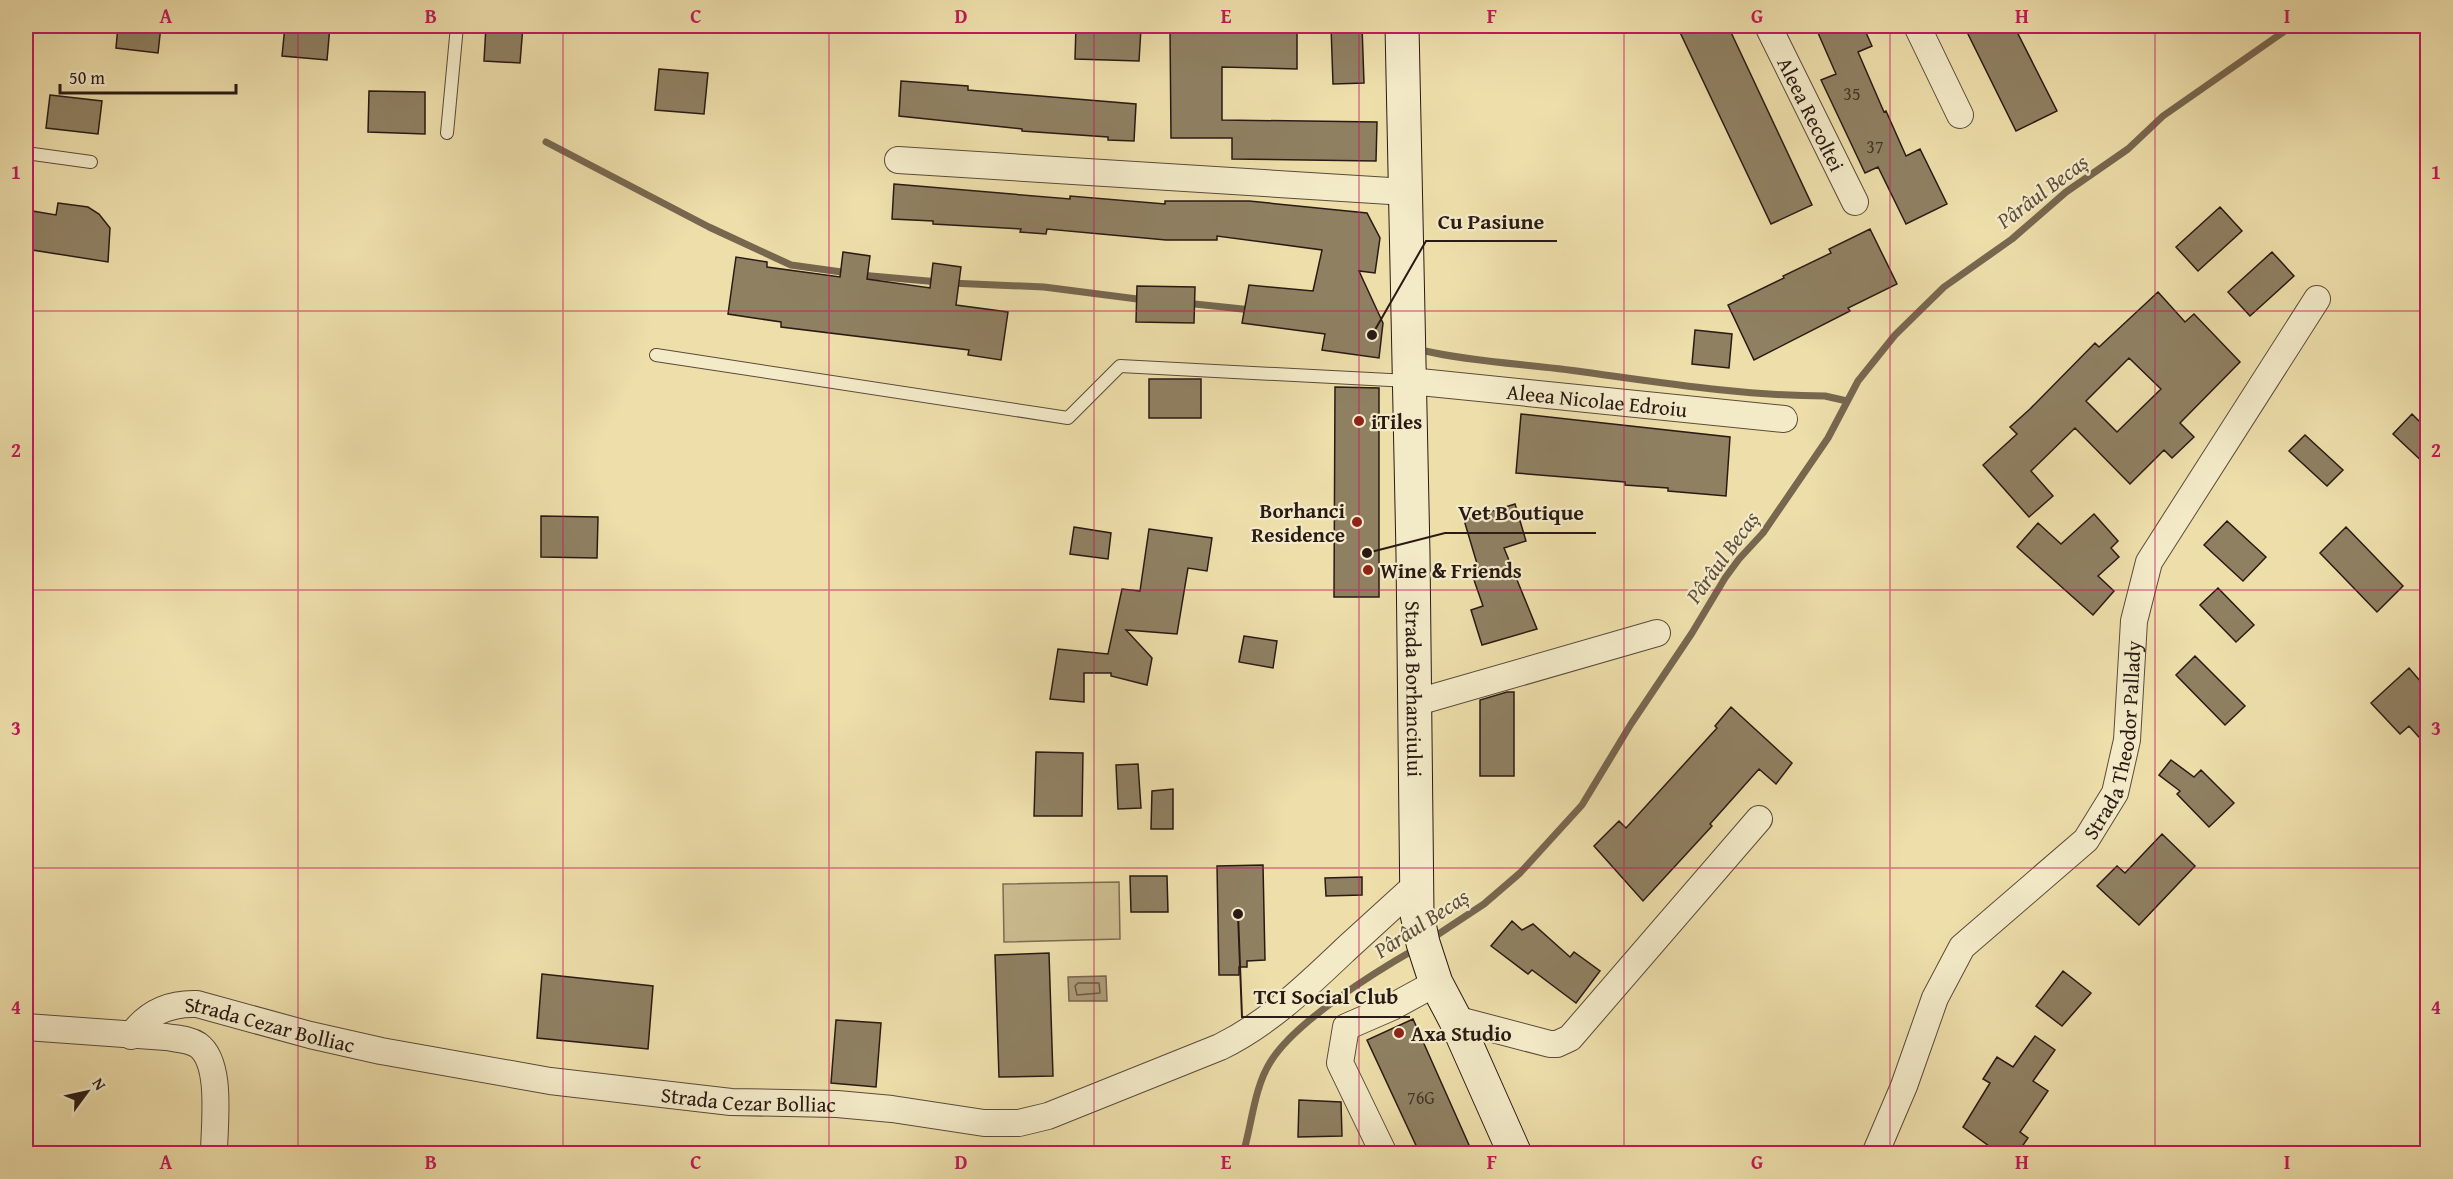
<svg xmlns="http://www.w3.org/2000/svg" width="2453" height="1179" viewBox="0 0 2453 1179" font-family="'Gentium Book Plus',serif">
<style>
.green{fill:#ccbd90;stroke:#7b6c52;stroke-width:1.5}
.water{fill:#ab9b77;stroke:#77674f;stroke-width:1.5}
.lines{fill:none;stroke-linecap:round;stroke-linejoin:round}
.shore{stroke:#6a5a46;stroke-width:1.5}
.stream{stroke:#77674f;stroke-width:7}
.building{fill:#8f8062;stroke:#2a1a14;stroke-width:1.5;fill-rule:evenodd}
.lane-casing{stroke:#5b4b3a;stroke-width:14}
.street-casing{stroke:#5b4b3a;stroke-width:28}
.secondary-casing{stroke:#2a1a14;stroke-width:35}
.lane{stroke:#f3eac8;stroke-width:12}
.street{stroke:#f3eac8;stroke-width:26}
.secondary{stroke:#f3eac8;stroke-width:33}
.grid{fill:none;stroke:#c2185b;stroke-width:1.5;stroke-opacity:0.55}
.poi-dot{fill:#8f2418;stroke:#f3eac8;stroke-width:2}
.labels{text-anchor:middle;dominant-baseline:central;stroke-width:4.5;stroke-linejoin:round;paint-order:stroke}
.number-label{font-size:18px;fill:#433428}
.street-label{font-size:21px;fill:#2a1a14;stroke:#f3eac8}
.poi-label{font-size:21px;font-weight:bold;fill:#2a1a14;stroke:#f3eac8;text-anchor:start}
.water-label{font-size:22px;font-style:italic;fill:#5e4e3c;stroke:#f3eac8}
.leader{fill:none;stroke:#2a1a14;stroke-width:2}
.callout-dot{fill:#2a1a14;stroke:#f3eac8;stroke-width:2}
.callout-label{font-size:22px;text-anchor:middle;font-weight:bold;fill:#2a1a14;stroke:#f3eac8;stroke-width:4.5;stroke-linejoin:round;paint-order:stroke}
.neatline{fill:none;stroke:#c2185b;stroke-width:2}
.grid-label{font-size:20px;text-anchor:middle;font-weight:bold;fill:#c2185b}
</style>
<rect width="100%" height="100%" fill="#eddeaa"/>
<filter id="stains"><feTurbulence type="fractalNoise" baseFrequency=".00333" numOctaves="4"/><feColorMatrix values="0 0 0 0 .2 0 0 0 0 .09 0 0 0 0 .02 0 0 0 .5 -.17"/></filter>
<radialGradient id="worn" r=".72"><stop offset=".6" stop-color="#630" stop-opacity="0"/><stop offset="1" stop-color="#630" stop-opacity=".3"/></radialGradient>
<!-- green -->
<path class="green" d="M1119,882L1120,939L1004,942L1003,884Z"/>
<!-- water -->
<path class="water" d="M1106,976L1107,1001H1069L1068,977Z"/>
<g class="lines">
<!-- shore -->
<path class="shore" d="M1078,983H1099L1100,993L1077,995L1075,986Z"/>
<!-- stream -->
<path class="stream" d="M546,142L709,227L791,265L849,273
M860,275L939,282
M950,283L1044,287L1145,300
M1185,303L1252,310
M1425,351C1478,363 1531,364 1584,372C1664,383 1745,396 1825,396L1847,401
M1431,939L1484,904L1520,873L1582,805L1631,724L1692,633L1725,578L1739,559L1763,533L1828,438L1858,381L1895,335L1944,287L2012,239L2066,192L2128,149L2163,116L2292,26
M1243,1154C1252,1124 1254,1087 1271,1061C1296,1021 1375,972 1417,948"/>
</g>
<!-- building -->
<path class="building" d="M118,26H161L158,53L116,48Z
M285,26H330L327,60L282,56Z
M486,26H523L520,63L484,61Z
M1076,26H1136V28H1141L1139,61L1075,59Z
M1331,26H1362L1364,83L1333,84Z
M1677,26H1728L1812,205L1771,224Z
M1815,26H1863L1872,46L1858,52L1884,112L1886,111L1906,156L1920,149L1947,204L1906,224L1878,167L1865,173L1821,80L1836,74Z
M1964,26H2014L2057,111L2016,131Z
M1170,28L1297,30V69L1222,67V120L1377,122L1376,161L1232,159V138H1171Z
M659,69L708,73L704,114L655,110Z
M901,81L968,86V90L1136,104L1134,141L1108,140V137L1022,131V129L899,116Z
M369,91L425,92V134L368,132Z
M50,95L102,101L98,134L46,128Z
M894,184L1070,199V196L1165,204V201H1249L1367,213L1380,238L1375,273L1359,271L1383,323L1379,358L1322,350L1325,334L1242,323L1249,285L1313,291L1322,250L1217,236V240H1166L1047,229L1046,234L1020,232L1021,229L933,224V221L892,219Z
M58,203L88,207L99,214L110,228L108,262L26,249V210L56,215Z
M2220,207L2242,231L2198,271L2176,247Z
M1870,229L1897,284L1848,308L1850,311L1754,360L1728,305L1784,278L1783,276L1831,253L1829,249Z
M843,252L870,256L867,279L930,288L933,263L961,267L956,305L1008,312L1001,360L968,355L969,350L781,327V322L728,314L736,257L767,262V267L840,277Z
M2272,252L2294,276L2250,316L2228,292Z
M1137,286L1195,287L1194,323L1136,322Z
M2158,292L2185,322L2194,314L2240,362L2180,423L2194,437L2172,458L2164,450L2130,484L2075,428L2031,471L2053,496L2029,517L1983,465L2017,434L2010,427L2030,409L2095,343L2099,347ZM2129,358L2161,389L2117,432L2086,401Z
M1695,330L1732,334L1729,368L1692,364Z
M1149,379H1201V418H1149Z
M1335,387L1379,388V597H1334Z
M1521,414L1730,437L1726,496L1668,491V488L1625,485V482L1516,473Z
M2412,414L2427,429V466L2393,434Z
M2305,435L2343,470L2327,486L2289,451Z
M1515,504L1526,541L1504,548L1537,629L1482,645L1471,610L1483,606L1474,580L1481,577L1464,520Z
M2094,514L2118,541L2111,548L2119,557L2098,576L2114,591L2093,615L2017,547L2038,523L2061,544Z
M541,516L598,517L597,558L541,557Z
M2227,521L2266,557L2243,581L2204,545Z
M1074,527L1111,533L1108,559L1070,554Z
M2346,527L2403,586L2377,612L2320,553Z
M1149,529L1212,538L1207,571L1188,568L1177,634L1126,630L1152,658L1147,685L1111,676V673H1084V702L1050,699L1058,649L1108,654L1122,589L1140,591Z
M2218,588L2254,625L2236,642L2200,605Z
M1244,636L1277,641L1273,668L1239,662Z
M2195,656L2245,706L2225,725L2176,675Z
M2409,668L2427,689V746L2409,726L2400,734L2371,703Z
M1507,692H1514V776H1480V700Z
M1731,707L1792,763L1776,784L1759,769L1710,824L1712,826L1643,901L1594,846L1619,821L1626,828L1717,728L1715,726Z
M1036,752L1083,753L1082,816H1034Z
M2171,760L2194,777L2201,770L2234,803L2209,827L2177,794L2180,791L2159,775Z
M1138,764L1141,808L1118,809L1116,765Z
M1173,789V829H1151L1152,791Z
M2162,834L2195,866L2139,925L2097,886L2117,866L2125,873Z
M1263,865L1265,960L1247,961V967H1239V975H1219L1217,866Z
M1130,876H1167L1168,912H1131Z
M1362,877V895L1326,896L1325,878Z
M1512,921L1522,930L1533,924L1570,957L1574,952L1600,971L1576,1003L1532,970L1528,974L1491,946Z
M1049,953L1053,1076L999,1077L995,955Z
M2063,971L2091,993L2062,1026L2036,1006Z
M542,974L653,986L648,1049L537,1038Z
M1413,1019L1473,1154H1420L1367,1040Z
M836,1020L881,1023L876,1087L831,1083Z
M2035,1036L2055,1050L2033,1081L2048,1091L2020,1132L2028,1138L2017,1154H2000L1963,1127L1990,1083L1983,1079L1997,1057L2013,1067Z
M1299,1100L1341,1102L1342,1136L1298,1137Z"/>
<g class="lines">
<defs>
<path id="lane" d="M447,133L457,26
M26,153L91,162
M656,355L1068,418L1120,366L1409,381"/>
<g id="street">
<path id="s1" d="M1768,26L1855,202"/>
<path d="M1917,26L1960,115"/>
<path d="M898,160L1406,192"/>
<path id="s2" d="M1410,381L1784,419"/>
<path d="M1414,703L1657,633"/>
<path d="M1455,1019L1550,1044H1557L1570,1038L1759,819"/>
<path d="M26,1027L166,1037C177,1039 189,1039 198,1045C223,1063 214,1125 214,1154"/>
<path id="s3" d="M131,1036C147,1013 168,1003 197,1004L310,1035L381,1051L550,1081L731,1102L837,1104L892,1109L984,1123H1019L1048,1116L1220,1047C1269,1023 1307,986 1347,948C1370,927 1393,906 1416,885"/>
<path d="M1384,1154L1340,1063L1346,1027L1392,1007L1436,983"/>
<path id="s4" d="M1875,1154L1904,1086L1935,998L1962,947L2086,840L2115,793L2127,740L2134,621L2149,562L2317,299"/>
</g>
<g id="secondary">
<path id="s5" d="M1402,26L1413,554L1417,914L1423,943L1436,983L1455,1019L1515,1154"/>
</g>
</defs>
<!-- lane casing -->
<use href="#lane" class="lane-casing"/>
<!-- street casing -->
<use href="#street" class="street-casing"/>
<!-- secondary casing -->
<use href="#secondary" class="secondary-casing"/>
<!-- lane -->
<use href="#lane" class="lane"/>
<!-- street -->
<use href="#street" class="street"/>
<!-- secondary -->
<use href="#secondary" class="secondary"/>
</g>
<!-- grid -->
<path class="grid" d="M298,26V1154M563,26V1154M829,26V1154M1094,26V1154M1359,26V1154M1624,26V1154M1890,26V1154M2155,26V1154M26,311H2428M26,590H2428M26,868H2428"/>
<!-- markers -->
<g class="poi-dot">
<circle cx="1359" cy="421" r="6"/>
<circle cx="1357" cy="522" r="6"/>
<circle cx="1368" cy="570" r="6"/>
<circle cx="1399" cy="1033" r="6"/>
</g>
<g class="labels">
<!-- number labels -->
<g class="number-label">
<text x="1852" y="93">35</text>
<text x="1875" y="146">37</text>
<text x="1421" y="1097">76G</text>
</g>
<!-- street labels -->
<g class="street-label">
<text stroke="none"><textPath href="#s1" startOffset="98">Aleea Recoltei</textPath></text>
<text stroke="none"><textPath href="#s2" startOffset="188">Aleea Nicolae Edroiu</textPath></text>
<text stroke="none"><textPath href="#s5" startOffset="663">Strada Borhanciului</textPath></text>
<text stroke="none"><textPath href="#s4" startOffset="495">Strada Theodor Pallady</textPath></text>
<text stroke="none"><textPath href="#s3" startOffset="152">Strada Cezar Bolliac</textPath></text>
<text stroke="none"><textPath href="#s3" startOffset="638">Strada Cezar Bolliac</textPath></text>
</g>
<!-- poi labels -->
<g class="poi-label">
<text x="1371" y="421">iTiles</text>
<text x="1345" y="510" text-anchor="end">Borhanci<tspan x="1345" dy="24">Residence</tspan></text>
<text x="1380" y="570">Wine &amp; Friends</text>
<text x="1411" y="1033">Axa Studio</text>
</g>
<!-- water labels -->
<g class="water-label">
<text transform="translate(2042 191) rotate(-37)">Pârâul Becaș</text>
<text transform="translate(1722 557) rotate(-54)">Pârâul Becaș</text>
<text transform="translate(1421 923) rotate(-33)">Pârâul Becaș</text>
</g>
</g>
<!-- callouts -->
<path class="leader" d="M1372 335L1426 241H1557M1367 553L1445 533H1596M1238 914L1242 1017H1410"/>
<g class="callout-dot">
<circle cx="1372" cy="335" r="6"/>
<circle cx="1367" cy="553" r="6"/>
<circle cx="1238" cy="914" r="6"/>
</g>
<g class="callout-label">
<text x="1491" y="229">Cu Pasiune</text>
<text x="1521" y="520">Vet Boutique</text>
<text x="1326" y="1004">TCI Social Club</text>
</g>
<!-- margin -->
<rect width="2453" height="1179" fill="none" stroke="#eddeaa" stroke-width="66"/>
<!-- north arrow -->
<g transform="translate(87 1092) rotate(57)" stroke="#f3eac8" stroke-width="4.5" paint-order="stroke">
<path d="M0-4.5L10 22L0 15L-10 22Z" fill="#2a1a14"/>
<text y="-9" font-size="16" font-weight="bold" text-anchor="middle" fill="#2a1a14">N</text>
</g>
<!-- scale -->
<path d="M60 84v9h176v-9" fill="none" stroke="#2a1a14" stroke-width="3"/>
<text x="69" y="84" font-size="18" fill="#2a1a14" stroke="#f3eac8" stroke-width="4.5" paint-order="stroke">50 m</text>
<rect x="33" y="33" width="2387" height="1113" class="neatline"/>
<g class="grid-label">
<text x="166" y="23">A</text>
<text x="431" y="23">B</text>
<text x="696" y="23">C</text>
<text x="961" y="23">D</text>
<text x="1226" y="23">E</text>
<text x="1492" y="23">F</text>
<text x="1757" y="23">G</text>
<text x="2022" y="23">H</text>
<text x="2287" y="23">I</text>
<text x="16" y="179">1</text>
<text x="2436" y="179">1</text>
<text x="16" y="457">2</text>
<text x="2436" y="457">2</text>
<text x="16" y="735">3</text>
<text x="2436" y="735">3</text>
<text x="16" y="1014">4</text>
<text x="2436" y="1014">4</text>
<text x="166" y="1169">A</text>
<text x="431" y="1169">B</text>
<text x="696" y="1169">C</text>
<text x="961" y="1169">D</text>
<text x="1226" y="1169">E</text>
<text x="1492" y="1169">F</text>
<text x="1757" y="1169">G</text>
<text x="2022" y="1169">H</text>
<text x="2287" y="1169">I</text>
</g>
<rect width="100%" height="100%" filter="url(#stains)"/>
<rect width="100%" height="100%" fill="url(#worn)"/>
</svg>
